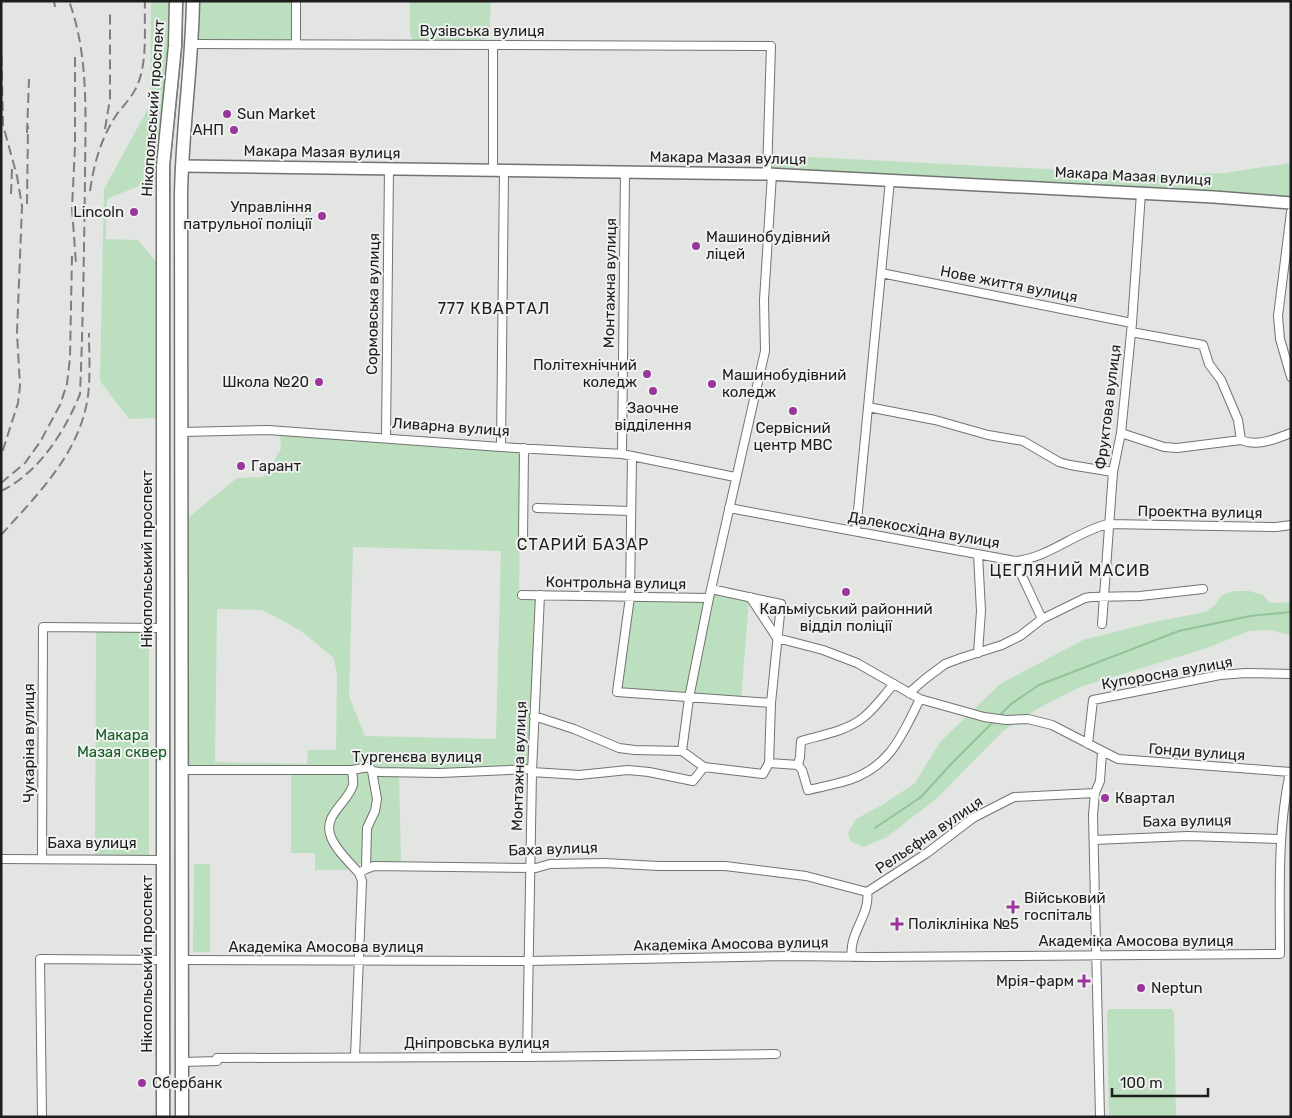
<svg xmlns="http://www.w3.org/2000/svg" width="1292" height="1118" viewBox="0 0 1292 1118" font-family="Rubik,sans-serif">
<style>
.green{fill:#bcdfbf;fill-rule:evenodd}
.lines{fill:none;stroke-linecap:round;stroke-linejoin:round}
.stream{stroke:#93c398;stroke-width:2}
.street-casing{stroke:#717471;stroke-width:10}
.secondary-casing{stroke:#717471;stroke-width:14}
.primary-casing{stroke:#717471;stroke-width:15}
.street{stroke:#fff;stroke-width:8}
.secondary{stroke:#fff;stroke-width:11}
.primary{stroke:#fff;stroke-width:12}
.tram{stroke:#7d7f7d;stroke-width:1}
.rail{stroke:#7d7f7d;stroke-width:2;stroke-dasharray:10 5;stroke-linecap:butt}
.poi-dot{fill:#9a369b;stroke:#eff2ef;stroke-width:2}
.labels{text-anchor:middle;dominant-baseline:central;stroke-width:4;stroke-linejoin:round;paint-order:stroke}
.street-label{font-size:15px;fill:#1c1d1c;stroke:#eff2ef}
.poi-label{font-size:15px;fill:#1c1d1c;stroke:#eff2ef;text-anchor:start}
.park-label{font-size:15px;fill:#135a25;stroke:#eff2ef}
.neighbourhood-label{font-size:16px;letter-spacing:1px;fill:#1c1d1c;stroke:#eff2ef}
</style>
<rect width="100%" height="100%" fill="#e2e5e2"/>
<!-- green -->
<path class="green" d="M151,1H174L173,45L159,131L158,178L107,199L106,239L138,240L156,262L157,418L129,419L100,381L104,189L150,105Z
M196,1H294V42H195Z
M410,1H491L489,34L485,39L478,40H413L410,34Z
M771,155L1160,175L1224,173L1291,163V201L770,172Z
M280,433L521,451L519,597L538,598L529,766L441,770L356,767H184L185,520L237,478L264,477L281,449ZM353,547L501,551L496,739L365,736L349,696ZM217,609L263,610L301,631L334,658L337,676L336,750H308L307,764L215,762Z
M712,591L749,599L741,700L690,697Z
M1234,591H1249L1263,595L1269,602L1274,603L1291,602V635L1269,630L1249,631L1207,648L1080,687L1037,709L1003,731L937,798L887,837L863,847L850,841L848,833L856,819L882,805L914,784L941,741L1000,684L1083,640L1154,622L1205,612L1215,605L1222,595Z
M631,598L707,599L688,697L619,690Z
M96,632H149V855H95Z
M351,772L399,774L401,863L360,864L348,870H315V853H291V773Z
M194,864H210V952H193Z
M1109,1009H1172L1174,1012L1176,1117H1109L1107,1012Z"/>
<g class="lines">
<!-- stream -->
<path class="stream" d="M999,716L1011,704L1039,685L1179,631L1250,616L1291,612
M875,828L921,797L952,763L994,721"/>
<defs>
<path id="street" d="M296,1V44
M193,44L771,46L767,174
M493,45V170
M1291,212L1278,316L1280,339L1291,377
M881,273L1132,323
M1131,332L1203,345L1209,364L1221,380L1238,420L1241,440
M868,407L935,420L988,435L1023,441L1059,462L1070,465L1113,472
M182,432L268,430L501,447L622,454L735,477
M1121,433L1164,447L1177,448L1241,440C1257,447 1275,439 1291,433
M386,438L389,169
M501,447L504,170
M622,454L625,172
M632,456L630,597L617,692L771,703
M537,508L631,511
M729,508L1015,561C1049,558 1075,532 1108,524L1276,527L1291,525
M856,531L890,180
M523,541L524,448
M1015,561L1042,619
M522,595L709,598
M750,597L777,638
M1102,624L1113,472L1121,433L1132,323L1141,193
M777,638L823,650L857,663L920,699L984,717L1006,720L1028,719L1052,725L1118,759L1291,772
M978,653L981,611L978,554
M909,693L925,679L945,664L961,658L1002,645L1020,636L1042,619L1085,598L1091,597L1140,596L1203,589
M534,716L574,729L619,748L635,750L682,751L704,767L763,774L769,763L771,703L781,604L711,589
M1088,744L1093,700L1220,675L1246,673L1291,674
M682,751L689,698L709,598L765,351L764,300L772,174
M769,763L798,765L802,770L808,790C822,787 836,784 849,780C891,766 902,735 920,699
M798,765L800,757L801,741C822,735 847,731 864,717C876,707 884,695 894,684
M182,770H352L369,767L372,771L380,772L440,773L532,769
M352,770C352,775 354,781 353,785C348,803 322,815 331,837C336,850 349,862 359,873L366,869L374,866L536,868L550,864L604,863L658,866H725L806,876L867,892
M532,772L579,775L628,770L649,772L693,781L704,767
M1094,840L1188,836L1280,839
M1,859L163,860
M42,859L43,627L163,628
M366,869L367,828L375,811L377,799L372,771
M867,892L927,853L973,818L1014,797L1095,793
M852,957C848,934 871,914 867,892
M182,960L529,961L788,956L873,957L1280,954C1280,893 1277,832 1290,772
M355,1057L362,881L359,873
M527,1057L532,772L540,595
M182,1062L217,1061V1058L527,1057L776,1054
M42,1117L40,959L163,960
M1100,1117L1093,815L1095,793L1100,781L1102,752"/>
<path id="secondary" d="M182,166L767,174L1214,197L1291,203"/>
<path id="primary" d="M163,1117V166L175,46L176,1
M182,1117L181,195C182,130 192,66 193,1"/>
</defs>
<!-- street casing -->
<use href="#street" class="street-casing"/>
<!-- secondary casing -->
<use href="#secondary" class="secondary-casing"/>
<!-- primary casing -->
<use href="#primary" class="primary-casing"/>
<!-- street -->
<use href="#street" class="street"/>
<!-- secondary -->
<use href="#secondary" class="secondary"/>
<!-- primary -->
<use href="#primary" class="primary"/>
<!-- tram -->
<path class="tram" d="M170,1117V166L182,45L183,1"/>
<!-- rail -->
<path class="rail" d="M54,1L55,7
M1,41L3,125L17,176L22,206L17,333L20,386L18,403L1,456
M75,57V147L72,208L76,264
M105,129L110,99V14
M27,133L29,79
M90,191C94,163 101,138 117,114C124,105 132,97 137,86C148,61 144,28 145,1
M11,194L12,169
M27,204L28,126
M1,483L25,463L40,442L60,405L67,384L70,358L72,256
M1,491C39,473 65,431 80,394C83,323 84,252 85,181C85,122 90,58 69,1
M1,535C37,495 77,456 87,402C91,380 89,355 89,333"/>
</g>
<!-- markers -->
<g class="poi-dot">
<circle cx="227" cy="114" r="5"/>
<circle cx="234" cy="130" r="5"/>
<circle cx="134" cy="212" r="5"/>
<circle cx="322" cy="216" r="5"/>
<circle cx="696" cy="246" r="5"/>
<circle cx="647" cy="374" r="5"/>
<circle cx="319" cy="382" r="5"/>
<circle cx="712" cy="384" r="5"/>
<circle cx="653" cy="391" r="5"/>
<circle cx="793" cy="411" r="5"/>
<circle cx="241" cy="466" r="5"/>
<circle cx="846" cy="592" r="5"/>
<circle cx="1105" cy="798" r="5"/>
<path d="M1010.5 899.5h5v5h5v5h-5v5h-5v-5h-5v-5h5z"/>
<path d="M894.5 916.5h5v5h5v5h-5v5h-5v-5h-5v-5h5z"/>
<path d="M1081.5 973.5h5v5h5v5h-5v5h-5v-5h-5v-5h5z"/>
<circle cx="1141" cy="988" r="5"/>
<circle cx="142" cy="1083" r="5"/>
</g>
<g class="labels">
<!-- street labels -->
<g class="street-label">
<text x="482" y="31">Вузівська вулиця</text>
<text transform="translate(153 108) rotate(-86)">Нікопольський проспект</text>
<text transform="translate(322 152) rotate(1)">Макара Мазая вулиця</text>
<text transform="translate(728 158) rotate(1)">Макара Мазая вулиця</text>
<text transform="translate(1133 176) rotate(3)">Макара Мазая вулиця</text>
<text transform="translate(610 283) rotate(-89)">Монтажна вулиця</text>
<text transform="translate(1009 284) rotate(11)">Нове життя вулиця</text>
<text transform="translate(373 304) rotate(-89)">Сормовська вулиця</text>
<text transform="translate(1108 407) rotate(-83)">Фруктова вулиця</text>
<text transform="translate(451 427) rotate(4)">Ливарна вулиця</text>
<text transform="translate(1200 512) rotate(1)">Проектна вулиця</text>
<text transform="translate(924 530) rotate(10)">Далекосхідна вулиця</text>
<text transform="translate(147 559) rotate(-90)">Нікопольський проспект</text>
<text transform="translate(616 583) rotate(1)">Контрольна вулиця</text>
<text transform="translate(1167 673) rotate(-10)">Купоросна вулиця</text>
<text transform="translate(29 743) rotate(-90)">Чукаріна вулиця</text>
<text transform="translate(1197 752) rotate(4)">Гонди вулиця</text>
<text x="417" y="757">Тургенєва вулиця</text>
<text transform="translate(519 766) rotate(-88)">Монтажна вулиця</text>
<text transform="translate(1187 821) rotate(-1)">Баха вулиця</text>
<text transform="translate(929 835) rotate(-34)">Рельєфна вулиця</text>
<text x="92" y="843">Баха вулиця</text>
<text transform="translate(553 849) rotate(-2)">Баха вулиця</text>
<text x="1136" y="941">Академіка Амосова вулиця</text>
<text transform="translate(731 944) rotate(-1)">Академіка Амосова вулиця</text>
<text x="326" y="947">Академіка Амосова вулиця</text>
<text transform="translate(147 964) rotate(-90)">Нікопольський проспект</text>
<text x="477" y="1043">Дніпровська вулиця</text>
</g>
<!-- poi labels -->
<g class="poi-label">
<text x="237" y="114">Sun Market</text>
<text x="224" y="130" text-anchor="end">АНП</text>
<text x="312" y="207" text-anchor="end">Управління<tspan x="312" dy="17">патрульної поліції</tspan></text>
<text x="124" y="212" text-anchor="end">Lincoln</text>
<text x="706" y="237">Машинобудівний<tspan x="706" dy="17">ліцей</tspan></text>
<text x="637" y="365" text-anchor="end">Політехнічний<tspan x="637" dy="17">коледж</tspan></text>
<text x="722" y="375">Машинобудівний<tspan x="722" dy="17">коледж</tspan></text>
<text x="309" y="382" text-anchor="end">Школа №20</text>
<text x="653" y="408" text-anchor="middle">Заочне<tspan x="653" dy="17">відділення</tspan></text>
<text x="793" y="428" text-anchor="middle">Сервісний<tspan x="793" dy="17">центр МВС</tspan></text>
<text x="251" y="466">Гарант</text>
<text x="846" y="609" text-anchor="middle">Кальміуський районний<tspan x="846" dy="17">відділ поліції</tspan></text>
<text x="1115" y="798">Квартал</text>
<text x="1024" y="898">Військовий<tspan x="1024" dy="17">госпіталь</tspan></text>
<text x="908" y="924">Поліклініка №5</text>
<text x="1074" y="981" text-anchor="end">Мрія-фарм</text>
<text x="1151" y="988">Neptun</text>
<text x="152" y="1083">Сбербанк</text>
</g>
<!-- park labels -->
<g class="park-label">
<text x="122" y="735">Макара<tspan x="122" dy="17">Мазая сквер</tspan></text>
</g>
<!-- neighbourhood labels -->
<g class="neighbourhood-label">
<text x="494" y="308">777 КВАРТАЛ</text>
<text x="583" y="544">СТАРИЙ БАЗАР</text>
<text x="1070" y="570">ЦЕГЛЯНИЙ МАСИВ</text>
</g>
</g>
<!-- border -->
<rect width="1292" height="1118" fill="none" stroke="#1c1d1c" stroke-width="5"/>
<!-- scale -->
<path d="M1112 1088v8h96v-8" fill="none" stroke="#1c1d1c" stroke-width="2.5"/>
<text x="1120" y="1088" font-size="15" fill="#1c1d1c" stroke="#eff2ef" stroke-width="4" paint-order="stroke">100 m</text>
</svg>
